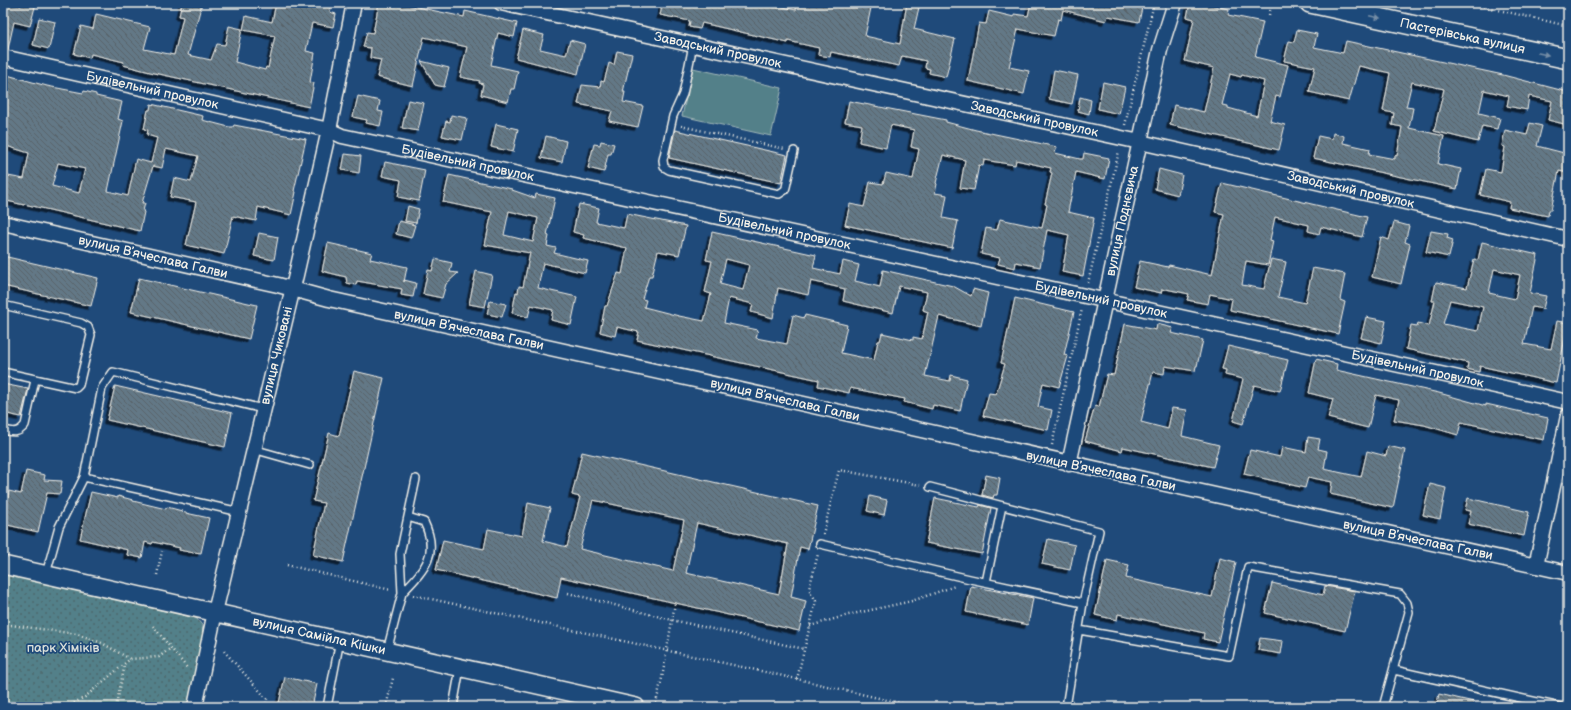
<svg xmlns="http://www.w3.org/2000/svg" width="1571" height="710" viewBox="0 0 1571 710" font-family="'Balsamiq Sans',sans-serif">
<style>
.park{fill:url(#park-dots);stroke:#a3b8b8}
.garden{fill:#528089;stroke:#a3b8b8}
.building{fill:url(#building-back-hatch);stroke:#f4f1e8;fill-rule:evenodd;filter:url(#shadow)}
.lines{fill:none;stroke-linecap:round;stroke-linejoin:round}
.service-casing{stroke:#f4f1e8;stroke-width:10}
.minor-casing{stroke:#f4f1e8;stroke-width:17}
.tertiary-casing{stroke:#f4f1e8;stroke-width:20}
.secondary-casing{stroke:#f4f1e8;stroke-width:22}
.path{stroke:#f4f1e8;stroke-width:2.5;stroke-dasharray:1 3;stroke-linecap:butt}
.service{stroke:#1f4a7a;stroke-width:7}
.minor{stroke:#1f4a7a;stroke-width:14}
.tertiary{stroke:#1f4a7a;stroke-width:17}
.secondary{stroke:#1f4a7a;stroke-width:19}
.oneway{fill:#748da6}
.labels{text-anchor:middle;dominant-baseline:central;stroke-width:3.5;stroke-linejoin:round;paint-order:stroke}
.street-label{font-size:13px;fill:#f4f1e8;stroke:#1f4a7a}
.park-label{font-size:13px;fill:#dce0da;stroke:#1f4a7a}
</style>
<defs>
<pattern id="park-dots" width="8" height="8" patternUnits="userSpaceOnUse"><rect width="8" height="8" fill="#528089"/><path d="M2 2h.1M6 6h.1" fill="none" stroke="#4e676b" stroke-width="1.8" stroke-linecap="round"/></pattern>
<pattern id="building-back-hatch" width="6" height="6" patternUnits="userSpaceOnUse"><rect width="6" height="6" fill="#647886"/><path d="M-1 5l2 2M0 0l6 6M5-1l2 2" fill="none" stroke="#586269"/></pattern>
<filter id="shadow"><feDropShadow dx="-3.5" dy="3.5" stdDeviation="0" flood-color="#0009"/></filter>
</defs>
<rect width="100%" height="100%" fill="#1f4a7a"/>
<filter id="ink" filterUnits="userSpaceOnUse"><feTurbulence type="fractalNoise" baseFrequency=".025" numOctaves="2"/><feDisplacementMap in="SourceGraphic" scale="8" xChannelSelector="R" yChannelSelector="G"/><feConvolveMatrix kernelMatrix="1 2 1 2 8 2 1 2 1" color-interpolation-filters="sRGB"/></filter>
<g filter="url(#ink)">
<!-- park -->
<path class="park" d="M3,574L196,618L202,625L203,634L187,707H3Z"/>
<!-- garden -->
<path class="garden" d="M693,68L782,88L771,136L682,116Z"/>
<!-- building -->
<path class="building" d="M8,3L21,6L22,3H36L30,26L14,22L8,49L3,48V4L8,5Z
M182,3H202L188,55L211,60L217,44L225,45L229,26L242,29L235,62L265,70L266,67L268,68L275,36L243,30L246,16L272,22L276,3H332L330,12L336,14L333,27L312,23L306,51L315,53L310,82L314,83L309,107L150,72L123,65L124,62L91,54L90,58L74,54L81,26L93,29L96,14L150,27L144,49L174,55L183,17L179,16Z
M379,3H398L464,17L465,11L517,23L514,37L498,33L491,65L518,71L514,89H511L508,102L481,95L483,84L479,83L480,81L460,77L467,47L424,37L413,86L377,77L381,60L370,58L371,48L363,47L367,32L373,33Z
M663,3H757L779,8V6L796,10L797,3H872L865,36L900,44L907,3H920L914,29L955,39L946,77L929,73L930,69L925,68L926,61L907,57L902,56L899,66L831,52L830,57L818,55L819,48L788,41V43L702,23L700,29L689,27L690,21L660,15Z
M1031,3H1143L1139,22L1108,16L1106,21L1063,10L1061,20L1058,19L1054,36L1018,29L1009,67L1029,71L1024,94L968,81L979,23L986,24L989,11L1014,17V14L1028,16Z
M1190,3H1200L1229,9L1228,15L1263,22L1255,57L1288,65L1280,97L1276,96L1270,121L1285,125L1279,150L1170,125L1174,105L1204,112L1214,68L1185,61L1194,19L1187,17ZM1230,74L1241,77L1242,75L1264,81L1257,116L1228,108V106L1222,105Z
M39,18L55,22L49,49L33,45Z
M523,30L544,35L540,49L566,55L570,40L585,44L578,74L516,58Z
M1297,30L1317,34L1314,47L1343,53L1346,41L1503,75L1568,92V125L1548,120L1552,101L1529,96L1527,110L1507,106L1509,96L1484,90L1479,113L1500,118L1497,129L1482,126L1478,142L1434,131L1444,89L1412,82L1406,107L1413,108L1409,128L1444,136L1438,164L1461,169L1457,189L1313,158L1318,136L1332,139L1333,133L1344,136L1343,143L1370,149L1369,154L1395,159V155L1397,156L1402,127L1392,125L1394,113L1383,111L1390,73L1359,66L1349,101L1309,92L1315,67L1284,61L1289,41L1294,42Z
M617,51L632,54L623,92H625L623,102L643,106L638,127L609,121L612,111L578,104L582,85L600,87L601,81L604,82L609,63L614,65Z
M421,61L449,68L444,87L435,85Z
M1054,70L1078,75L1072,104L1049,99Z
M7,75L47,86L83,93L84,91L96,94V96L122,102L118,119L123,121L108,191L128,196L136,159L151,163L157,138L147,135L148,130L144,129L148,110H150L151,104L203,116L202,120L229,127H233L234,125L306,139L294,191L296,192L291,215L258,207L256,221L233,216L224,254L186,245L196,202L170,197L174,178L191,182L198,156L166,149L162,168L153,166L142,203H145L143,211L144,212L140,231L24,204V205L3,200V184L6,185L8,176L24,179L29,153L3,145V91ZM58,163L85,169L79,193L52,186Z
M1103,82L1125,87L1119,114L1098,109Z
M358,96L380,101L378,111L383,112L380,126L366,123L367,120L353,117Z
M1080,97L1091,100L1089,114L1078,111Z
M408,100L424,103L418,131L402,128Z
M849,101L946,120V122L976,130L1057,147L1055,153L1080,159H1083L1084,153L1109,158L1105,179L1076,172L1068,212L1094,218L1083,276L1062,272L1069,235L1047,230L1040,267L1016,262L1015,268L998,264L1000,258L981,254L986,228L997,230L1000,219L1042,228L1047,205L1045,204L1052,173L1050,172L1051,168L1016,160L1015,165L984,160L983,166L979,165L974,190L960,188L965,160L943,155L936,183L937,184L935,193L947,195L943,218L958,221L952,248L845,225L850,204L864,207L870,182L883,184L886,173L913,179L919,149L911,147L914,130L891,125L886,148L859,142L862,125L845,122Z
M451,115L467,118L462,140L442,136L446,121L450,122Z
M1530,123L1542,126L1537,146L1568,154V173L1559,171L1551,210H1549L1548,216L1509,208L1510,202L1480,195L1486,169L1501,172L1505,147L1502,146L1505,130L1527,135Z
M496,124L518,129L513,152L491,147Z
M675,130L787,155L781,183L669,158Z
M546,136L566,141L562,162L541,158Z
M601,141L614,144L611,154H608L604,172L588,168L594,144L600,145Z
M345,154L361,156L359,173L342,170Z
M385,162L425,170L419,201L398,197L401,180L382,176Z
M1159,169L1182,175L1178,195L1155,189Z
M449,175L512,189V190L535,198L536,194L555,198L547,235L549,236L547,246L556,248L554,253L588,261L585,273L543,263L538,288L577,297L571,325L551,320L553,310L531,305L528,317L512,313L516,292L518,293L519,286L523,287L530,253L485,245L492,212L443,202ZM509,211L538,218L533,242L504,235Z
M1222,183L1367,217L1362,237L1321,227L1319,234L1308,231L1309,225L1275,217L1270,240L1273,241L1268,265L1246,261L1242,285L1264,289L1271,259L1286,262L1278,297L1305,303L1313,268L1345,274L1340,300L1345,302L1338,334L1230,310L1232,299L1210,294L1208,304L1187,300L1189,294L1166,289L1165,290L1162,289L1161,293L1134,287L1140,261L1168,267L1169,265L1212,275L1224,214L1215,212Z
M579,204L599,208L596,222L624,228L627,214L686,226L679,255L658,251L652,276H649L642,299L646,300L644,307L679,316L704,321L711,294L705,292L712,261L706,260L712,232L816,255L813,268L840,274L843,261L859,265L855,281L880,287L883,270L953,286L971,296L973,289L988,293L981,326L939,316L931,351L925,376L950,381L951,375L967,379L960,411L933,405L932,409L904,402L905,399L850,388L849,393L818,386L819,380L637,340L639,332L617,327L615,336L600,332L605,306H607L618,273L622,274L627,248L583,238L584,235L573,232ZM726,259L749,265L743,290L720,284ZM811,281L845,289L843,301L893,313L899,286L927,292L923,310L928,312L922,339L913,337V340L882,333L880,341H878L874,360L841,353L847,325L805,315L804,318L793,315L787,344L756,338L758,330L724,323L729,298L753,304L751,312L773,318L778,288L808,295Z
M408,206L419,209L416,223L405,221Z
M399,221L415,225L411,238L396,234Z
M1394,222L1409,226L1405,242L1410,244L1401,284L1372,277L1381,237L1389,240Z
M1431,231L1448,234L1447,238L1453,240L1449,257L1426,252Z
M259,233L278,237L274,260L254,256Z
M1482,242L1538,255L1530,293L1546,296L1543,309L1532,307L1524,344L1551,349L1557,321L1568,323L1556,383L1480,366L1479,372L1467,369L1468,363L1406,349L1411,325L1417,326L1418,323L1429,326L1435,301H1432L1436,282L1467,288L1474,259L1478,260ZM1494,269L1520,275L1515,299L1489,293ZM1450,300L1483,307L1478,331L1443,324Z
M328,243L372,253L370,259L407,267L404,282V280L416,283L413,297L401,295L402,289L357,281L356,285L347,283L346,277L322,271Z
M3,256L98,278L91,306L3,286Z
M435,259L452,263L450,272L458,273L446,284L442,298L423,294L428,270L432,271Z
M476,271L492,275L485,307L469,304Z
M139,278L257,305L249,339L131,312Z
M1015,298L1074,312L1064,355L1068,356L1059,387L1043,383L1038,407L1052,410L1048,430L983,416L989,393L996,394L1005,364L1001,363Z
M490,301L506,304L502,317L487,314Z
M1366,317L1386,321L1381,343L1361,338Z
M1125,324L1156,330L1157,324L1173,328L1171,333L1203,340L1197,366H1196L1195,371L1165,366L1164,374L1153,372L1141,422L1168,429L1172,408L1187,410L1182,436L1219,445L1213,467L1123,447L1122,451L1085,441L1095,406L1099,407L1107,374L1114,375Z
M1228,346L1288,360L1280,391L1254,385L1243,424L1233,421L1243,379L1225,375L1226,370L1222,369Z
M1316,359L1337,364L1336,370L1439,393L1486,406V404L1548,418L1544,440L1461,422L1458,435L1424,425L1394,420L1399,400L1376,395L1368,428L1328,418L1333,399L1309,393Z
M354,371L384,378L343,562L313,555L324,503L313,501L329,433L339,436Z
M3,384L28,389L21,417L3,413Z
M115,386L232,413L225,447L107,420Z
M1308,437L1320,439L1318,449L1327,451L1324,469L1361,477L1367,451L1386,456L1388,446L1405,450L1393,508L1330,494L1332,482L1308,477L1305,488L1244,474L1250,450L1280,457L1282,447L1306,452Z
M582,452L818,506L808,549L800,547L791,597L806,601L799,631L561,577L557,598L436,570L443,540L484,549L488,529L522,536L528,503L550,508L543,541L567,547L580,497L572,495ZM593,500L684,520L673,571L580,549ZM697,523L788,544L779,594L686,573Z
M26,471L45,475L44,480L62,481L60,494L47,493L38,532L3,524V501L7,502L9,491L21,494Z
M986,475L1000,478L997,495H994L993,498L982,495Z
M1430,484L1446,488L1440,519L1423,515Z
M91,492L118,498V496L133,500V501L166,509L167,507L182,511L181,512L209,518L201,553L194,552V553L179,550L180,548L153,542L152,544L145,542L142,558L127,555L128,550L80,539Z
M870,496L887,500L884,515L867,511Z
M935,498L979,507L980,505L991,508L982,554L926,543Z
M1468,498L1529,512L1524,536L1468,524L1471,511L1465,510Z
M1048,539L1075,545L1070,570L1042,564Z
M1220,558L1236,562L1218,642L1203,639L1204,633L1118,614L1117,620L1095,615L1107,560L1129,565L1126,578L1212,597Z
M1272,583L1323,595L1325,586L1355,591L1345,631L1265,613Z
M971,586L1033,598L1028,625L966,612Z
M1260,638L1283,641L1281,654L1258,650Z
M285,677L317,684L312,707H278Z
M1439,694L1474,702L1473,707H1436Z"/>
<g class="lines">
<defs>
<path id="service" d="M693,45L683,94L673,116L663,160L664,167L669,170L779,194L785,190L786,187L794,151
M3,305L81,323L88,327L91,335L79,385L76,388L3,372
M3,430C13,432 18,434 25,425L35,380
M253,449L310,465
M84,477L240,512
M930,487L1099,531L1083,603L1066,707
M820,544L970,579L1083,603
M46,574L59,527L84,477L102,388L113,372L263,409
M986,582L1002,506
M402,593C424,570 440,555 424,522L408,517
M1079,630L1229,656L1248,567L1400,594L1407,603L1409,612L1383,707
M387,651L402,593L400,554L416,479
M1394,670L1560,707
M327,707L340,640
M453,707L460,668"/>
<g id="minor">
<path id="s1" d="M501,3L1140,142L1568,239"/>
<path id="s2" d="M3,57L329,130L342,136L1085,296L1568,402"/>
<path d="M3,223L278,285L329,299L1568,573"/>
<path id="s3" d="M1069,464L1160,50L1175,3"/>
<path d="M1536,566L1568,416"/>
<path id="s4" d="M195,707L215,612L296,275L329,130L354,3"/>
</g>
<g id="tertiary">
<path id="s5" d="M3,565L636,707"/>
</g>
<g id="secondary">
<path id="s6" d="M1310,3L1568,59"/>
</g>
</defs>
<!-- service casing -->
<use href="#service" class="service-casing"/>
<!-- minor casing -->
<use href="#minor" class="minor-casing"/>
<!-- tertiary casing -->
<use href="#tertiary" class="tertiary-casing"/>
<!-- secondary casing -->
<use href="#secondary" class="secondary-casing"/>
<!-- path -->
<path class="path" d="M1468,3L1568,26
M1269,15L1272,3
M1125,125L1154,3
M681,126L785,149
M1088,283L1119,151
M1052,445L1082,309
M823,534L839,470L920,485
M287,565L391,590
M157,575L162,551
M568,593L672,620L804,649
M413,595L797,679L917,707
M3,624L77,634L102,643L130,659
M153,626L188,669
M810,626L848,615L912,601L955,586
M224,651L267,699L265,707
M797,679L816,601L809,589L818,554
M67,707L85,697L130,659L159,657L171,648
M116,707L125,664
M386,707L393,678
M655,707L662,678L675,603"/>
<!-- service -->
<use href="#service" class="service"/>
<!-- minor -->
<use href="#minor" class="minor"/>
<!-- tertiary -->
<use href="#tertiary" class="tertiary"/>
<!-- secondary -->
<use href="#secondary" class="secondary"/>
</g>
<!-- one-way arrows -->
<defs><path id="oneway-solid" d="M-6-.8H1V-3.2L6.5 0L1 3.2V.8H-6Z"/></defs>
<g class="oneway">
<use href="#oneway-solid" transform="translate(1375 17) rotate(12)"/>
<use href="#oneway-solid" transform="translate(1543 54) rotate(12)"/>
</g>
</g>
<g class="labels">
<!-- street labels -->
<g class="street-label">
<text stroke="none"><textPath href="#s6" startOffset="156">Пастерівська вулиця</textPath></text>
<text stroke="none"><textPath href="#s1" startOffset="222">Заводський провулок</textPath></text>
<text stroke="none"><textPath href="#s2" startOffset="153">Будівельний провулок</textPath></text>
<text stroke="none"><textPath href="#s1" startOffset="546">Заводський провулок</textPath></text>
<text stroke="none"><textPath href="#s2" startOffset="477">Будівельний провулок</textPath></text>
<text stroke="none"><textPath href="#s1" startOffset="870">Заводський провулок</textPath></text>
<text stroke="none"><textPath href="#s3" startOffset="249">вулиця Поднєвича</textPath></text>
<text stroke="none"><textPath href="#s2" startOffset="801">Будівельний провулок</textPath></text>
<text transform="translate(153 257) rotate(13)">вулиця Вʼячеслава Галви</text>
<text stroke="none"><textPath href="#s2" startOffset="1125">Будівельний провулок</textPath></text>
<text transform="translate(469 330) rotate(12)">вулиця Вʼячеслава Галви</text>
<text stroke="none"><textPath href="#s4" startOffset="361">вулиця Чиковані</textPath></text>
<text stroke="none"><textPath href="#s2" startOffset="1449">Будівельний провулок</textPath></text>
<text transform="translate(785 400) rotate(13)">вулиця Вʼячеслава Галви</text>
<text transform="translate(1101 471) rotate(12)">вулиця Вʼячеслава Галви</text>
<text transform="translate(1418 540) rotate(12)">вулиця Вʼячеслава Галви</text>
<text stroke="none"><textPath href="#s5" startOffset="324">вулиця Самійла Кішки</textPath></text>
</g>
<!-- park labels -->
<g class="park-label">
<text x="63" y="648">парк Хіміків</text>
</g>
</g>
<!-- margin -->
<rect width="1571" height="710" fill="none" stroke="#1f4a7a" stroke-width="16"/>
<rect x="8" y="8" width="1555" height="694" fill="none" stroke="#f4f1e8" stroke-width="1.5" filter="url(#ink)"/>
</svg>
